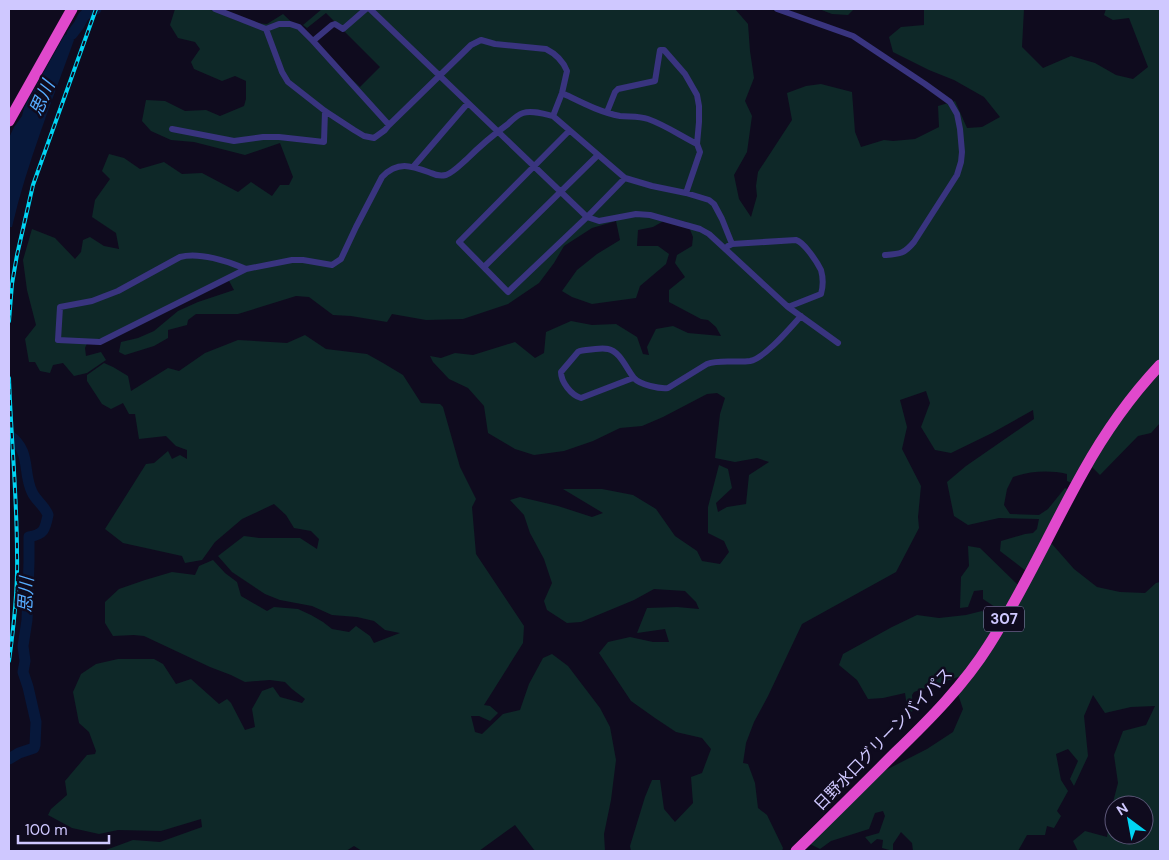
<svg xmlns="http://www.w3.org/2000/svg" width="1169" height="860" viewBox="0 0 1169 860" font-family="'DM Sans','Noto Sans JP',sans-serif">
<style>
.green{fill:#0e2828;fill-rule:evenodd}
.water{fill:#07183b}
.lines{fill:none;stroke-linecap:round;stroke-linejoin:round}
.river{stroke:#07183b;stroke-width:11}
.minor{stroke:#39347f;stroke-width:6}
.trunk{stroke:#e049cc;stroke-width:11}
.rail-casing{stroke:#00d4f3;stroke-width:4}
.rail{stroke:#0f0b1e;stroke-width:2;stroke-dasharray:5.5;stroke-linecap:butt}
.labels{text-anchor:middle;dominant-baseline:central;stroke-width:5;stroke-linejoin:round;paint-order:stroke}
.shield{fill:#0f0b1e;stroke:#958fbc;stroke-width:1}
.shield-label{font-size:15px;font-weight:bold;fill:#cfc8ff}
.street-label{font-size:16px;fill:#cfc8ff;stroke:#0f0b1e}
.water-label{font-size:18px;font-style:italic;fill:#56acff;stroke:#0f0b1e}
</style>
<rect width="100%" height="100%" fill="#0f0b1e"/>
<!-- green -->
<path class="green" d="M175,9H210L240,22L267,24L283,14L360,87L380,67L326,13L307,28L303,25L322,9H735L748,24L750,51L754,78L745,101L752,116L747,152L734,175L739,199L751,217L757,196L756,186L758,172L792,120L787,93L806,86L821,84L852,92L855,132L861,147L884,140L893,141L915,139L939,127L938,106L955,101L967,128L982,127L1000,117L984,97L954,80L929,70L893,52L889,37L901,27L924,25V9H1024L1022,47L1043,68L1071,56L1095,63L1116,75L1133,79L1148,67L1129,18L1113,20L1104,15L1106,9H1160V360L1072,483L1067,481V474C1049,470 1031,471 1013,477L1007,489L1004,505L1010,514L1039,515L1048,509L1065,488L1069,490L1026,571L1000,551L1001,541L1025,534L1033,533L1037,529L1039,519L999,518L968,525L954,516L947,482L966,466L1034,419L1033,410L992,433L951,453L935,450L921,427L930,403L926,391L900,400L907,427L902,449L921,486L918,517L919,528L896,572L802,624L768,696L754,722L746,743L743,763L748,764L755,783L758,808L767,815L783,848L782,851H631L630,846L645,797L652,780H660L664,809L675,822L693,803L691,777L702,773L711,749L702,738L676,732L655,718L631,701L599,653L608,642L630,637L653,642H669L665,629L637,633L647,608L677,607L699,609L696,602L685,591L654,589L634,600L581,622L567,623L547,610L544,601L552,583L544,559L530,533L524,515L510,500L520,497L558,506L592,517L603,513L563,489H602L633,495L656,509L675,536L697,551L702,561L720,564L729,552L724,541L708,533V507L719,465L728,469L732,488L716,503L718,512L727,507L746,504L749,475L769,462L757,458L735,462L715,458L720,414L725,398L717,393L707,394L663,417L642,426L620,428L593,441L564,451L534,455L515,449L488,433L484,406L468,388L449,379L433,362L430,356L441,358L455,353L473,355L515,342L535,358L544,353L546,332L571,321L592,325L616,324L637,337L643,354L649,355L647,347L656,329L673,326L688,333L721,336L716,327L708,320L701,319L669,302V290L685,277L675,263L677,255L692,246L693,237L687,222L669,218L653,227L638,230L637,246H658L669,254L666,264L640,286L636,298L592,304L572,297L562,291L577,270L597,254L620,240L616,221L592,228L564,246L554,263L539,283L508,304L463,319L426,320L392,314L387,322L351,316L333,315L309,297L296,296L238,314H196L188,320L187,325L168,330V338L154,346L125,355L119,352L121,342L138,338L154,331L178,311L198,302L234,290L228,279L103,338L88,341L85,348L86,356L101,352L106,360L87,373L74,376L63,363L53,365L50,373L40,371L35,362H29L25,339L36,325L27,290L23,260L32,229L55,238L75,259L81,252L83,240L90,237L104,246L119,249L116,233L92,217L95,200L110,179L102,171L109,154L124,158L140,169L164,162L182,174L202,173L238,192L251,182L272,196L280,185H289L293,177L280,143L245,155L194,142L171,140L151,131L142,121L146,100L165,101L185,111L206,110L220,116L244,106L246,99V81L235,76L222,81L194,69L191,62L200,49L195,42L178,38L170,25Z
M819,9H854L848,15L832,14Z
M305,335L326,349L367,354L383,363L403,375L421,403L440,404L443,407L460,467L476,499L472,507L476,554L524,626L523,643L484,705L490,706L498,713L490,721L479,716H471L475,732L482,734L503,714L520,710L529,684L543,658L552,654L568,666L600,708L610,727L616,760L611,800L604,834L605,851H535L515,825L479,851H362L354,846L346,851H103L133,840L160,842L202,827L201,819L161,831L118,830L99,834L72,828L48,815L51,809L67,795L65,781L87,755L95,754L96,751L89,732L79,723L73,692L81,674L96,664L118,659H154L163,664L176,684L191,679L219,704L227,699L231,703L245,730L255,727L252,709L262,691L273,687L280,697L302,703L305,699L292,689L285,682L270,680L245,682L231,675L210,667L144,636L134,635L113,636L105,623V602L119,589L145,580L172,572L195,575L199,566L213,560L225,573L237,582L241,596L267,611L274,607L298,609L311,615L323,622L332,629L349,632L356,626L370,636L374,643L400,633L385,630L374,621L357,617L332,615L312,606L280,600L265,594L232,572L218,556L244,536L259,538H300L317,549L319,539L311,531L294,528L286,515L274,504L242,519L215,542L202,560L185,563L182,556L123,543L105,529L146,464L154,463L168,451L172,459L180,455L187,459V450L176,446L166,436L139,439L135,414H129L123,403L111,409L102,404L87,381V375L104,363L113,367L128,376L131,391L168,368L179,371L205,353L238,340L287,343Z
M1160,372V423L1151,433L1138,436L1100,475L1091,466L1120,421Z
M1052,544L1074,569L1097,587L1120,592L1145,593L1156,583L1160,582V851H1078L1073,841L1085,831L1107,837L1111,810L1118,783L1114,755L1123,731L1146,725L1155,706L1131,707L1105,713L1093,695L1084,716L1088,756L1074,786L1070,779L1078,761L1068,749L1056,754L1061,780L1068,791L1057,811L1061,816L1054,828L1047,826L1045,835H1027L1018,851H913L912,843L901,832L893,844V851L882,848L883,840L877,839L871,844L865,837L879,833L885,816L883,811L875,813L869,829L831,841L820,849L810,844L882,772L927,749L953,732L963,709L958,694L1047,545ZM1114,805H1144V835H1114Z
M968,546L980,548L1019,586L980,651L961,676L914,692L912,695L913,711L908,713L905,693L883,698L868,699L857,680L839,665L843,654L892,627L917,615L939,618L966,615L982,611L989,616L995,607L983,599V590L974,591L968,607L960,608L961,577L969,566Z"/>
<!-- water -->
<path class="water" d="M79,23H81L80,25L72,37L74,40C52,101 27,163 12,227H9V138L14,127L22,116L24,108L28,100L64,36L66,34L69,36L76,24H78Z"/>
<g class="lines">
<!-- river -->
<path class="river" d="M72,34L79,25L83,17L86,14L96,9
M9,435C32,452 22,471 32,492C36,501 45,506 48,515C45,530 44,534 29,537V562L27,620L23,646L25,661L23,672L28,687L36,722L35,745L34,748L19,753L9,759"/>
<!-- minor -->
<path class="minor" d="M215,9L266,29L279,24H290L299,27L313,41L389,125
M370,9L587,217L599,221L636,214L650,215L700,229L709,234L788,307L838,343
M777,9L853,36L925,84L950,102L957,114L960,129L962,152L961,162L957,175L914,242C904,254 900,254 885,255
M266,29L282,72L288,82L325,111L354,130L364,136L374,138L385,130L389,125L471,45L481,40L495,44L546,49C556,54 563,61 567,71L562,93L553,116
M313,41L332,25L335,24L343,29L366,9
M562,93C581,102 599,112 620,116C629,117 639,116 648,119C665,125 681,136 697,144
M607,112L615,92L618,89L655,81L660,50H664L685,74L697,95L699,106V122L697,144L700,152L686,193
M172,129L234,141L263,137H279L324,142L325,111
M569,131L459,242L508,292L587,217L625,178
M413,167L468,103
M728,246L732,244L796,240C804,242 817,262 821,270C823,277 823,287 821,294L788,307
M484,267L598,155
M246,269C228,261 199,252 180,257L118,291L92,301L60,307L58,340L100,342L246,269L292,260H303L332,265L341,259L356,227L382,177C398,160 412,166 431,173C435,175 441,176 446,175C454,172 461,164 467,159C480,146 493,135 508,124C512,120 517,115 523,113C532,110 544,114 553,116L625,178L652,186L686,193L709,200L714,204L722,219L732,244
M633,378L581,398C571,395 561,382 561,372L578,352L580,351C588,350 601,347 608,349C620,351 627,370 634,378C640,385 660,389 668,388L707,364C720,359 736,363 750,361C765,358 790,328 801,316"/>
<!-- trunk -->
<path class="trunk" d="M9,121L72,9
M796,851C829,819 862,786 895,753C929,720 964,685 989,645C1024,590 1051,529 1083,472C1104,434 1130,397 1160,365"/>
<defs>
<path id="rail" d="M9,321L12,284L17,255L33,185L96,9
M9,378C11,437 17,495 17,554C18,590 14,625 9,661"/>
</defs>
<!-- rail casing -->
<use href="#rail" class="rail-casing"/>
<!-- rail -->
<use href="#rail" class="rail"/>
</g>
<g class="labels">
<!-- shield labels -->
<rect class="shield" x="984" y="606.5" width="40" height="25" rx="4"/>
<g class="shield-label">
<text x="1004" y="619">307</text>
</g>
<!-- street labels -->
<g class="street-label">
<text transform="translate(883 739) rotate(-46)">日野水口グリーンバイパス</text>
</g>
<!-- water labels -->
<g class="water-label">
<text transform="translate(42 98) rotate(-66)">思川</text>
<text transform="translate(26 595) rotate(-87)">思川</text>
</g>
</g>
<!-- border -->
<rect width="1169" height="860" fill="none" stroke="#cfc8ff" stroke-width="20"/>
<!-- north arrow -->
<g transform="translate(1129 820) rotate(328)"><circle r="24" fill="#0f0b1e" stroke="#5c5778"/>
<path d="M0-4L9 19L0 12L-9 19Z" fill="#00d4f3"/>
<text y="-8" font-size="14" font-weight="bold" text-anchor="middle" fill="#cfc8ff">N</text>
</g>
<!-- scale -->
<path d="M18 835v8h91v-8" fill="none" stroke="#cfc8ff" stroke-width="2.5"/>
<text x="25" y="835" font-size="15" fill="#cfc8ff" stroke="#0f0b1e" stroke-width="4" paint-order="stroke">100 m</text>
</svg>
